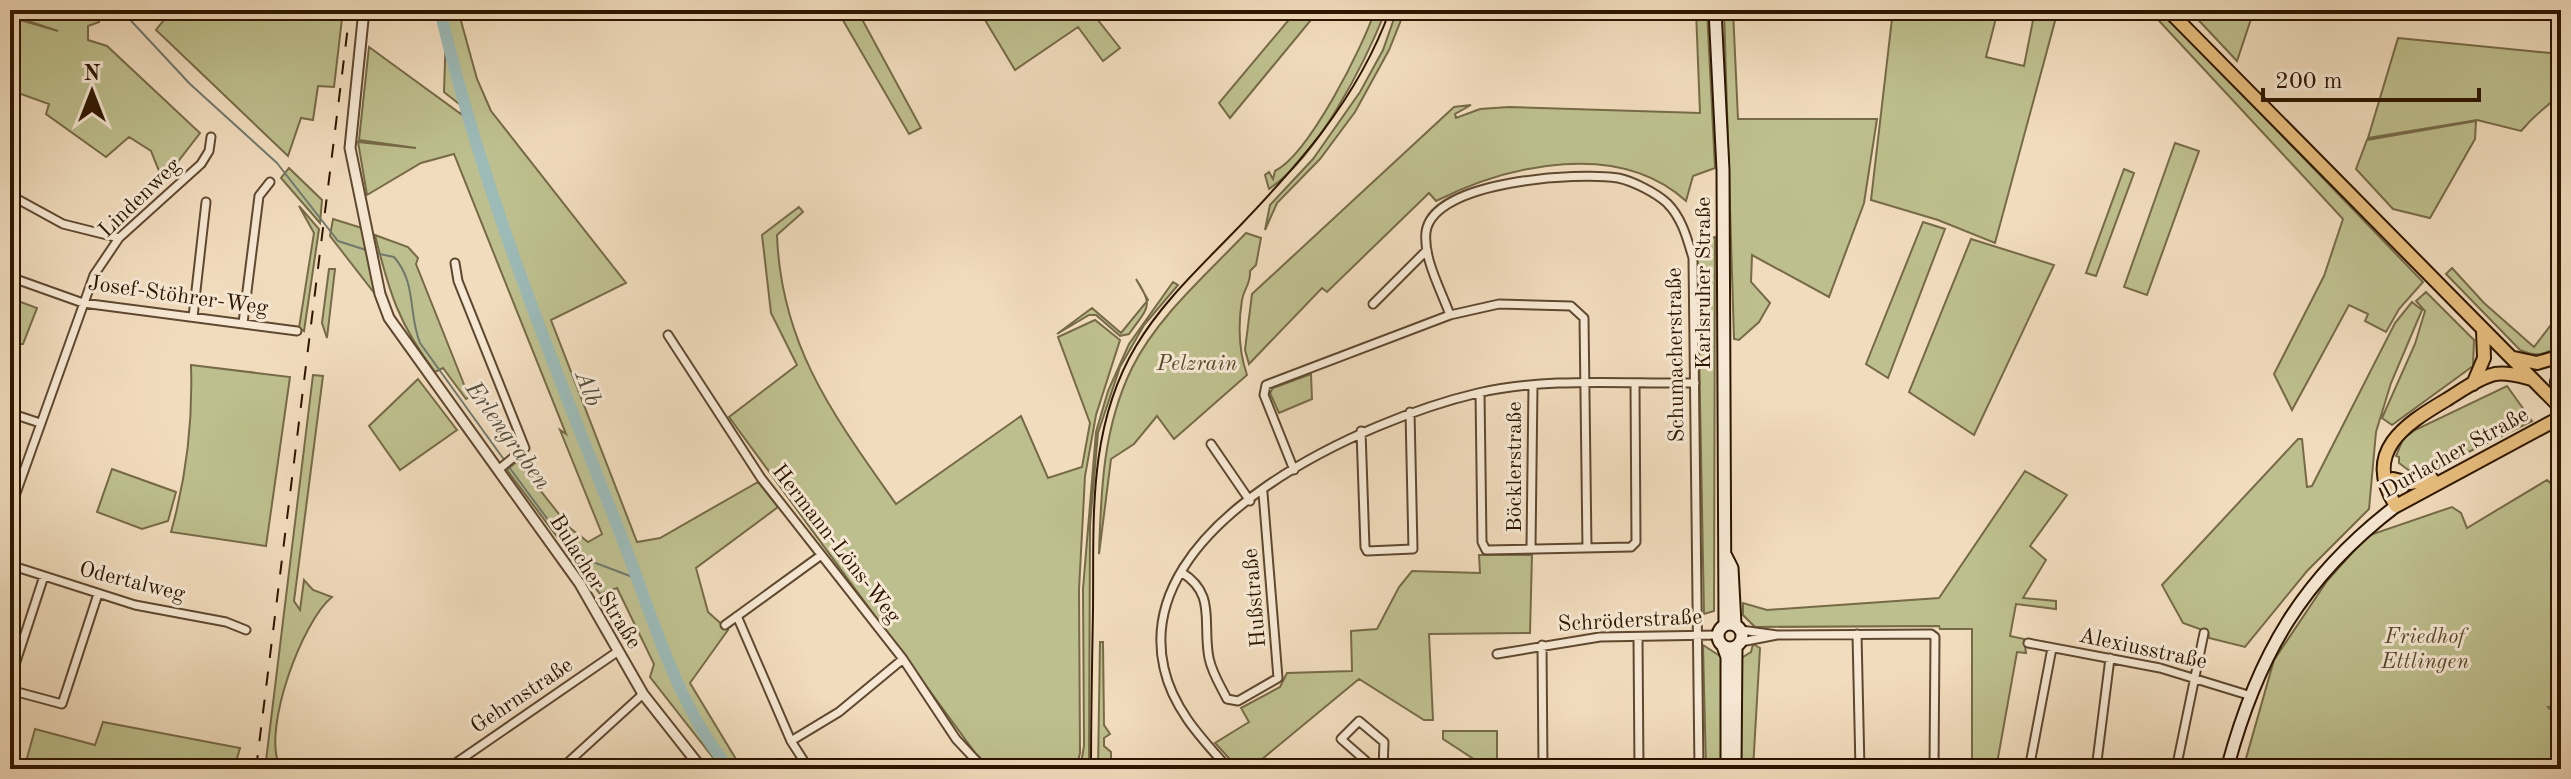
<svg xmlns="http://www.w3.org/2000/svg" width="2571" height="779" viewBox="0 0 2571 779" font-family="'Old Standard TT',serif">
<style>
.green{fill:#bebf8e;stroke:#766a47;stroke-width:2}
.lines{fill:none;stroke-linecap:round;stroke-linejoin:round}
.stream{stroke:#70786e;stroke-width:2}
.river{stroke:#9cbab8;stroke-width:12}
.minor-casing{stroke:#5f482f;stroke-width:11}
.tertiary-casing{stroke:#5f482f;stroke-width:13}
.secondary-casing{stroke:#2e1600;stroke-width:15}
.primary-casing{stroke:#2e1600;stroke-width:16}
.minor{stroke:#f6e8d4;stroke-width:7}
.tertiary{stroke:#f6e8d4;stroke-width:9}
.secondary{stroke:#f6e8d4;stroke-width:11}
.primary{stroke:#e8be7e;stroke-width:12}
.tram{stroke:#2e1600;stroke-width:2}
.rail{stroke:#2e1600;stroke-width:2;stroke-dasharray:14 14;stroke-linecap:butt}
.labels{text-anchor:middle;dominant-baseline:central;stroke-width:6;stroke-linejoin:round;paint-order:stroke}
.street-label{font-size:22px;fill:#2e1600;stroke:#f6e8d4}
.park-label{font-size:22px;font-style:italic;fill:#59492b;stroke:#f6e8d4}
.water-label{font-size:24px;font-style:italic;fill:#544f40;stroke:#f6e8d4}
</style>
<rect width="100%" height="100%" fill="#f1dcbd"/>
<filter id="stains"><feTurbulence type="fractalNoise" baseFrequency=".0025" numOctaves="4"/><feColorMatrix values="0 0 0 0 .2 0 0 0 0 .09 0 0 0 0 .02 0 0 0 .5 -.17"/></filter>
<radialGradient id="worn" r=".72"><stop offset=".6" stop-color="#630" stop-opacity="0"/><stop offset="1" stop-color="#630" stop-opacity=".3"/></radialGradient>
<!-- green -->
<path class="green" d="M10,10H99V22L88,26V40L107,46L200,133L163,181L151,151L129,137L106,157L46,114L49,104L10,90V17L58,31L10,15Z
M172,10H343L334,87L318,86L313,120L301,118L288,156L156,30Z
M442,10H458L477,79L491,111L626,283L551,320L637,542L660,538L758,482L778,507L696,568L708,612L728,630L690,683L742,769H722L650,677L654,664L617,588L600,594L507,470L517,461L570,528L588,542L602,534L560,430L566,434L454,154L421,163L367,195L358,142L416,148L359,140L369,47L461,114L463,107L444,92L446,32Z
M837,10H857L921,128L909,134Z
M979,10H1090L1120,48L1103,61L1078,27L1015,70Z
M1297,10L1311,20L1230,118L1219,103Z
M1375,10H1386C1364,65 1318,156 1269,189L1265,175L1269,172L1273,179L1275,171C1309,154 1363,47 1375,10Z
M1397,10H1405L1389,50L1355,112L1320,159L1277,203L1265,230L1270,205L1313,159L1360,92L1383,50Z
M1696,10H1707L1715,168L1693,176L1686,201C1619,140 1510,164 1436,201L1429,193L1327,292L1322,288L1249,364L1245,350L1252,294L1454,107L1471,105L1455,114L1456,118L1480,109L1509,107L1700,113Z
M1724,10H1733L1738,119H1877L1864,203L1829,297L1752,255L1751,282L1770,303L1759,322L1739,340L1734,339Z
M1893,10H1979L1997,14L1986,57L2024,66L2035,10H2058L1995,243L1938,220L1871,200Z
M2149,10H2161L2423,282L2399,309L2386,332L2365,321L2368,314L2349,305L2292,410L2274,374L2324,276L2343,219Z
M2189,10H2254L2237,61Z
M2398,38L2561,54C2561,112 2553,93 2521,131L2477,120L2368,138Z
M2476,121L2475,139L2430,218L2393,209L2356,169L2367,140Z
M2175,143L2199,151L2147,295L2124,287Z
M289,168L322,200L320,223L281,178Z
M2124,169L2134,173L2096,276L2086,273Z
M299,206L319,229L304,331L299,328L314,233Z
M799,207L803,212L777,235C781,346 834,416 896,504L1021,416L1048,478L1082,467L1090,423L1058,337L1095,320L1120,340L1096,415L1085,476L1079,590L1080,753L1076,769H992L976,754L729,417L797,365L771,313L762,235Z
M333,219L362,228L375,294L330,236Z
M1923,222L1945,229L1888,378L1866,364Z
M1246,233L1261,238L1256,265L1250,271C1251,284 1244,288 1242,300C1238,325 1239,352 1247,375L1174,439L1157,416L1134,444L1111,459L1099,554C1101,490 1103,427 1132,368C1157,317 1207,274 1246,233Z
M375,235L408,247L418,258L416,264L469,397L466,399L443,368L435,372C399,325 389,292 375,235Z
M1715,237L1714,611L1704,614L1697,241Z
M1971,239L2054,265L1974,435L1909,392Z
M2452,268L2484,303L2534,347L2561,312V346C2545,354 2537,358 2520,350L2446,274Z
M329,269H335L327,338L322,323Z
M1136,279C1155,307 1147,308 1129,334L1120,336L1096,315H1089L1057,334L1092,308L1121,333L1148,300Z
M1173,282L1178,285L1144,325L1120,367L1098,433L1090,525L1089,769H1080L1084,746L1083,589L1096,432L1108,391L1129,344Z
M2426,292L2474,340L2473,366L2392,425L2382,418L2415,344L2425,311L2416,301Z
M10,298L37,308L23,344H10Z
M2412,302L2422,310L2391,383L2376,432L2369,509L2307,571L2245,647L2209,638L2208,632L2183,623L2162,585L2298,439H2302L2307,487L2312,486L2395,323Z
M191,365L290,377L266,546L171,532C187,475 193,423 191,365Z
M1311,374L1312,399L1279,413L1270,393L1273,388Z
M313,375L323,376L294,601L300,610L304,580L313,590L332,597C302,621 263,728 279,764L265,769Z
M418,379L457,430L400,470L369,426Z
M2507,386L2532,421L2452,460L2411,472L2399,463V457L2396,456L2403,439L2415,430Z
M112,469L176,492L168,521L142,529L97,512Z
M2025,471L2067,495L2030,546L2046,560L2023,598L2056,601V609L2016,604L2010,636L2024,639L2026,653L2017,652L1996,769H1972V629H1940L1939,626L1755,627L1743,615V603L1767,610L1939,598Z
M2547,480L2561,492V704L2548,707L2551,710L2561,707V769H2243L2274,660L2327,581L2367,536L2452,507L2461,513L2467,528Z
M1479,555H1532L1530,633L1429,634L1433,720H1424L1359,679L1250,769H1239L1215,743L1249,722L1241,708L1280,687L1287,673L1352,671L1351,631L1377,629L1399,587L1412,571L1480,573Z
M1100,642H1103L1104,725L1110,734L1104,738V746L1111,752V761L1104,769H1098Z
M1753,644L1760,648L1753,769H1738V660L1751,652Z
M1703,645L1723,658L1724,769H1706Z
M103,722L240,748L234,769H24L35,729L95,745Z
M1443,731H1497V769H1489L1443,739Z"/>
<g class="lines">
<!-- stream -->
<path class="stream" d="M121,10L190,84L277,163L338,241L366,250
M375,253L394,257C417,283 408,314 420,343L505,461
M509,467L554,528L585,559L638,579"/>
<!-- river -->
<path class="river" d="M440,10C482,191 554,366 622,538C653,617 675,702 729,769"/>
<defs>
<path id="minor" d="M10,195L63,224L119,238
M455,263L458,281L525,448L498,470
M10,277L83,303L297,331
M1373,304L1427,250
M1450,315C1441,290 1423,258 1426,232C1433,180 1579,172 1618,178C1633,181 1656,193 1667,203C1682,218 1687,238 1693,258L1699,769
M193,317L206,202
M243,323L259,196L270,182
M668,335L761,478L903,659L956,739L984,769
M1480,393L1482,542L1486,550L1631,547L1636,542L1635,384
M10,413L40,423
M1361,431L1365,547L1367,551L1413,549L1410,412
M1211,444L1250,501
M1294,470L1264,395L1266,385L1450,315L1499,304L1571,306L1584,318L1587,548
M10,510L94,275L119,238L201,164L209,151L211,137
M1531,547L1533,386
M10,565L135,605L226,622L246,630
M1181,572C1217,594 1202,622 1209,658C1212,673 1220,685 1227,699L1238,701L1278,678L1263,493
M737,616L791,741L809,769
M725,625L820,556
M1741,630L1777,635
M1857,634L1860,769
M1638,637L1639,769
M1741,642L1777,635L1931,634L1935,637L1934,769
M2028,643L2160,668L2248,695
M1542,645L1543,769
M1497,654L1600,637L1718,635
M10,680L44,576
M10,690L62,704L98,594
M791,741L839,712L903,659
M447,769L617,652
M565,769L564,766L643,694
M1229,769C1202,739 1173,709 1164,668C1131,523 1367,419 1478,393C1547,377 1624,384 1695,383
M1375,769L1341,739L1359,721L1384,742L1383,769
M2029,769L2052,648
M2096,769L2110,658
M2176,769L2204,633"/>
<path id="tertiary" d="M364,10L350,148L380,294L389,318L580,584L643,694L702,769"/>
<path id="secondary" d="M1715,10L1723,170L1725,625
M1726,556L1732,568L1735,624
M1718 636a12 12 0 1 1 24 0a12 12 0 1 1-24 0Z
M1723,646L1727,657V769
M1735,769L1736,647
M2227,769C2257,656 2302,578 2396,506"/>
<path id="primary" d="M2168,10L2561,408
M2514,358L2537,363L2561,356
M2561,367L2557,382L2561,400
M2532,379C2520,376 2507,372 2495,374C2478,378 2461,391 2446,400C2404,425 2362,452 2396,506L2561,417
M2473,384L2484,358L2483,330
M2393,479L2410,483L2432,479"/>
</defs>
<!-- minor casing -->
<use href="#minor" class="minor-casing"/>
<!-- tertiary casing -->
<use href="#tertiary" class="tertiary-casing"/>
<!-- secondary casing -->
<use href="#secondary" class="secondary-casing"/>
<!-- primary casing -->
<use href="#primary" class="primary-casing"/>
<!-- minor -->
<use href="#minor" class="minor"/>
<!-- tertiary -->
<use href="#tertiary" class="tertiary"/>
<!-- secondary -->
<use href="#secondary" class="secondary"/>
<!-- primary -->
<use href="#primary" class="primary"/>
<!-- tram -->
<path class="tram" d="M1091,769C1091,716 1092,664 1093,611C1094,520 1087,428 1136,346C1161,304 1197,270 1230,236C1296,168 1357,101 1390,10"/>
<!-- rail -->
<path class="rail" d="M256,769L350,10"/>
</g>
<g class="labels">
<!-- street labels -->
<g class="street-label">
<text transform="translate(140 198) rotate(-44)">Lindenweg</text>
<text transform="translate(1704 283) rotate(-90)">Karlsruher Straße</text>
<text transform="translate(178 296) rotate(8)">Josef-Stöhrer-Weg</text>
<text transform="translate(1676 355) rotate(-91)">Schumacherstraße</text>
<text transform="translate(2455 453) rotate(-29)">Durlacher Straße</text>
<text transform="translate(1515 467) rotate(-90)">Böcklerstraße</text>
<text transform="translate(836 544) rotate(52)">Hermann-Löns-Weg</text>
<text transform="translate(132 582) rotate(14)">Odertalweg</text>
<text transform="translate(595 582) rotate(58)">Bulacher Straße</text>
<text transform="translate(1255 598) rotate(-95)">Hußstraße</text>
<text transform="translate(1630 621) rotate(-3)">Schröderstraße</text>
<text transform="translate(2143 649) rotate(12)">Alexiusstraße</text>
<text transform="translate(522 696) rotate(-34)">Gehrnstraße</text>
</g>
<!-- park labels -->
<g class="park-label">
<text x="1197" y="364">Pelzrain</text>
<text x="2425" y="637">Friedhof<tspan x="2425" dy="25">Ettlingen</tspan></text>
</g>
<!-- water labels -->
<g class="water-label">
<text transform="translate(587 389) rotate(69)">Alb</text>
<text transform="translate(507 436) rotate(54)">Erlengraben</text>
</g>
</g>
<!-- margin -->
<rect width="2571" height="779" fill="none" stroke="#f1dcbd" stroke-width="40"/>
<rect x="12" y="12" width="2547" height="755" fill="none" stroke="#2e1600" stroke-width="4"/>
<rect x="20" y="20" width="2531" height="739" fill="none" stroke="#2e1600" stroke-width="2"/>
<!-- north arrow -->
<g transform="translate(92 92)" stroke="#f6e8d4" stroke-width="6" paint-order="stroke">
<path d="M0-6L14 30L0 20L-14 30Z" fill="#2e1600"/>
<text y="-12" font-size="22" font-weight="bold" text-anchor="middle" fill="#2e1600">N</text>
</g>
<!-- scale -->
<path d="M2263 88v12h216v-12" fill="none" stroke="#2e1600" stroke-width="4"/>
<text x="2275" y="88" font-size="24" fill="#2e1600" stroke="#f6e8d4" stroke-width="6" paint-order="stroke">200 m</text>
<rect width="100%" height="100%" filter="url(#stains)"/>
<rect width="100%" height="100%" fill="url(#worn)"/>
</svg>
